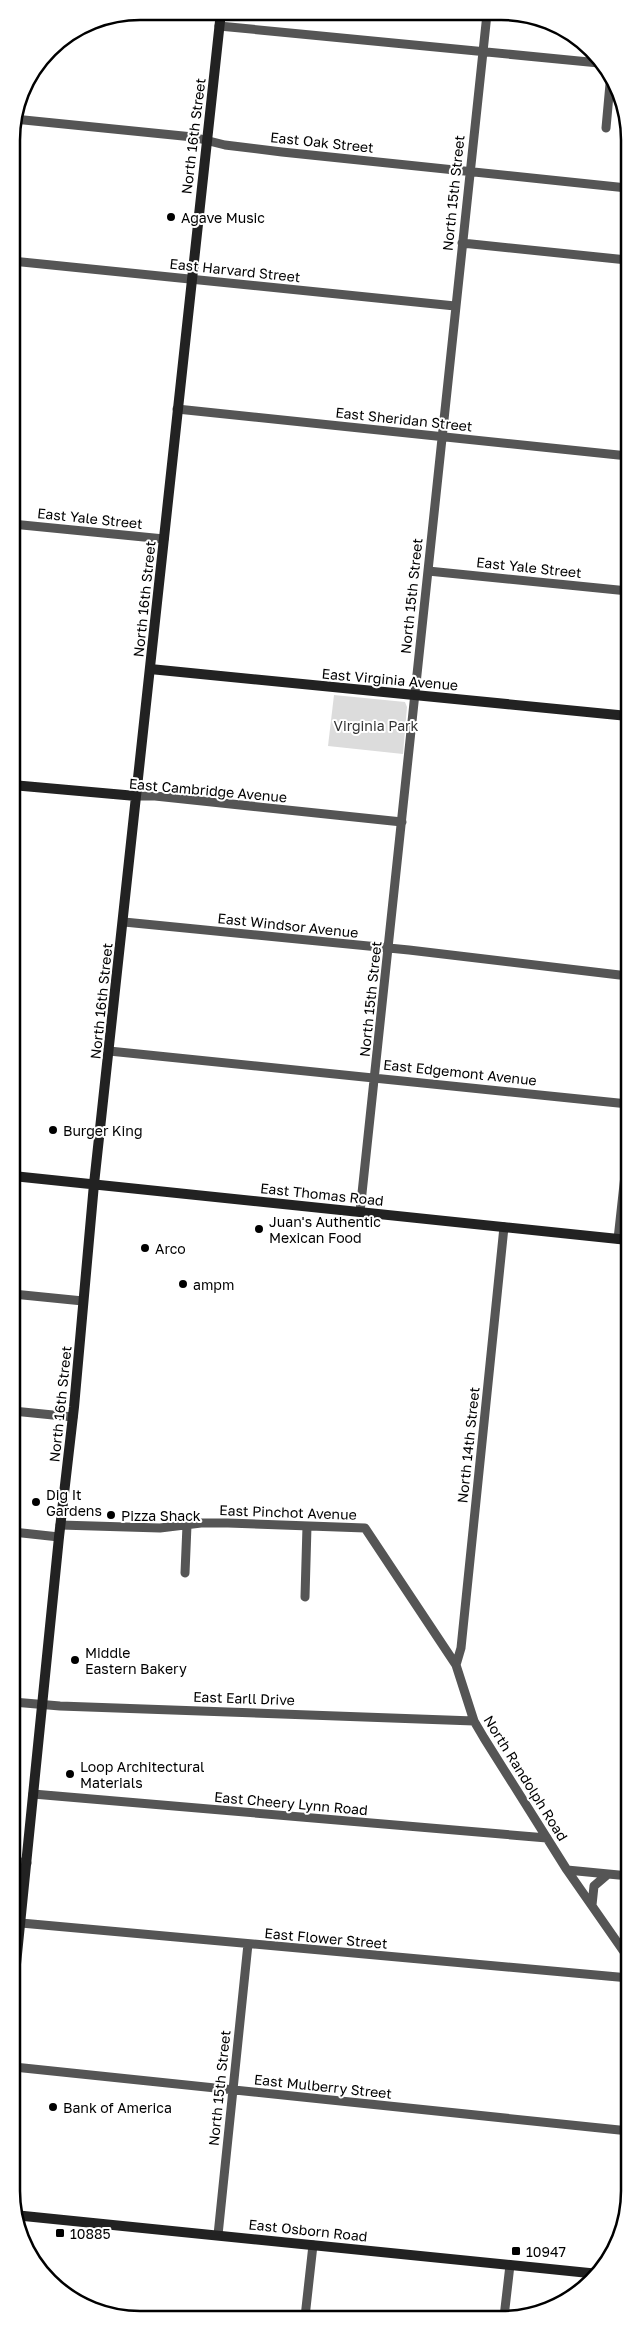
<svg xmlns="http://www.w3.org/2000/svg" width="641" height="2331" viewBox="0 0 641 2331" font-family="'Golos Text',sans-serif">
<style>
.green{fill:#dcdcdc}
.lines{fill:none;stroke-linecap:round;stroke-linejoin:round}
.street{stroke:#555;stroke-width:9}
.secondary{stroke:#222;stroke-width:10}
.poi-dot{fill:#000;stroke:#fff;stroke-width:2}
.labels{text-anchor:middle;dominant-baseline:central;stroke-width:4;stroke-linejoin:round;paint-order:stroke}
.street-label{font-size:14px;fill:#000;stroke:#fff}
.poi-label{font-size:14px;fill:#000;stroke:#fff;text-anchor:start}
.park-label{font-size:14px;fill:#333;stroke:#fff}
.rim{fill:none;stroke:#000;stroke-width:2.5}
</style>
<rect width="100%" height="100%" fill="#fff"/>
<!-- green -->
<path class="green" d="M334,695L405,702L407,707L403,754L328,746Z"/>
<g class="lines">
<!-- street -->
<path class="street" d="M219,26L599,63
M14,119L193,137L225,145L282,152L627,188
M606,128L610,84
M462,243L627,260
M12,261L455,306
M177,409L628,456
M12,524L164,539
M428,571L628,591
M136,796H155L402,822
M124,922L409,950L628,976
M109,1051L628,1104
M360,1212L487,14
M618,1239L628,1148
M13,1294L83,1301
M13,1411L73,1417
M60,1525L160,1528L201,1523H228L365,1528L456,1665L474,1721L484,1738L567,1870L629,1959
M13,1532L59,1537
M185,1573L187,1525
M305,1597L307,1526
M456,1665L461,1648L504,1227
M13,1702L60,1706L474,1721
M33,1794L547,1838
M13,1861L27,1863
M567,1870L629,1876
M592,1905L594,1886L608,1874
M21,1923L629,1978
M14,2067L629,2131
M218,2235L248,1944
M305,2317L313,2245
M504,2317L510,2265"/>
<!-- secondary -->
<path class="secondary" d="M150,669L628,716
M12,785L136,796
M13,1176L628,1240
M13,1994L59,1537L74,1407L94,1184L221,12
M14,2215L599,2274"/>
</g>
<!-- markers -->
<g class="poi-dot">
<circle cx="171" cy="217" r="5"/>
<circle cx="53" cy="1130" r="5"/>
<circle cx="259" cy="1229" r="5"/>
<circle cx="145" cy="1248" r="5"/>
<circle cx="183" cy="1284" r="5"/>
<circle cx="36" cy="1502" r="5"/>
<circle cx="111" cy="1515" r="5"/>
<circle cx="75" cy="1660" r="5"/>
<circle cx="70" cy="1774" r="5"/>
<circle cx="53" cy="2107" r="5"/>
<rect x="55" y="2228" width="10" height="10" rx="2.5"/>
<rect x="511" y="2246" width="10" height="10" rx="2.5"/>
</g>
<g class="labels">
<!-- street labels -->
<g class="street-label">
<text transform="translate(193 136) rotate(-83)">North 16th Street</text>
<text transform="translate(322 142) rotate(6)">East Oak Street</text>
<text transform="translate(453 193) rotate(-84)">North 15th Street</text>
<text transform="translate(235 270) rotate(6)">East Harvard Street</text>
<text transform="translate(404 419) rotate(6)">East Sheridan Street</text>
<text transform="translate(90 518) rotate(6)">East Yale Street</text>
<text transform="translate(529 567) rotate(6)">East Yale Street</text>
<text transform="translate(411 596) rotate(-84)">North 15th Street</text>
<text transform="translate(144 599) rotate(-84)">North 16th Street</text>
<text transform="translate(390 679) rotate(5)">East Virginia Avenue</text>
<text transform="translate(208 790) rotate(5)">East Cambridge Avenue</text>
<text transform="translate(288 925) rotate(6)">East Windsor Avenue</text>
<text transform="translate(370 999) rotate(-84)">North 15th Street</text>
<text transform="translate(101 1001) rotate(-84)">North 16th Street</text>
<text transform="translate(460 1072) rotate(6)">East Edgemont Avenue</text>
<text transform="translate(322 1194) rotate(6)">East Thomas Road</text>
<text transform="translate(60 1404) rotate(-84)">North 16th Street</text>
<text transform="translate(468 1445) rotate(-84)">North 14th Street</text>
<text transform="translate(288 1512) rotate(2)">East Pinchot Avenue</text>
<text transform="translate(244 1698) rotate(2)">East Earll Drive</text>
<text transform="translate(526 1778) rotate(58)">North Randolph Road</text>
<text transform="translate(291 1803) rotate(5)">East Cheery Lynn Road</text>
<text transform="translate(326 1938) rotate(5)">East Flower Street</text>
<text transform="translate(323 2086) rotate(6)">East Mulberry Street</text>
<text transform="translate(219 2088) rotate(-84)">North 15th Street</text>
<text transform="translate(308 2230) rotate(6)">East Osborn Road</text>
</g>
<!-- poi labels -->
<g class="poi-label">
<text x="181" y="217">Agave Music</text>
<text x="63" y="1130">Burger King</text>
<text x="269" y="1221">Juan's Authentic<tspan x="269" dy="16">Mexican Food</tspan></text>
<text x="155" y="1248">Arco</text>
<text x="193" y="1284">ampm</text>
<text x="46" y="1494">Dig It<tspan x="46" dy="16">Gardens</tspan></text>
<text x="121" y="1515">Pizza Shack</text>
<text x="85" y="1652">Middle<tspan x="85" dy="16">Eastern Bakery</tspan></text>
<text x="80" y="1766">Loop Architectural<tspan x="80" dy="16">Materials</tspan></text>
<text x="63" y="2107">Bank of America</text>
<text x="70" y="2233">10885</text>
<text x="526" y="2251">10947</text>
</g>
<!-- park labels -->
<g class="park-label">
<text x="376" y="725">Virginia Park</text>
</g>
</g>
<!-- crop -->
<path d="M0 0H641V2331H0ZM140 20H501A120 120 0 0 1 621 140V2191A120 120 0 0 1 501 2311H140A120 120 0 0 1 20 2191V140A120 120 0 0 1 140 20Z" fill="#fff" fill-rule="evenodd"/>
<path class="rim" d="M140 20H501A120 120 0 0 1 621 140V2191A120 120 0 0 1 501 2311H140A120 120 0 0 1 20 2191V140A120 120 0 0 1 140 20Z"/>
</svg>
